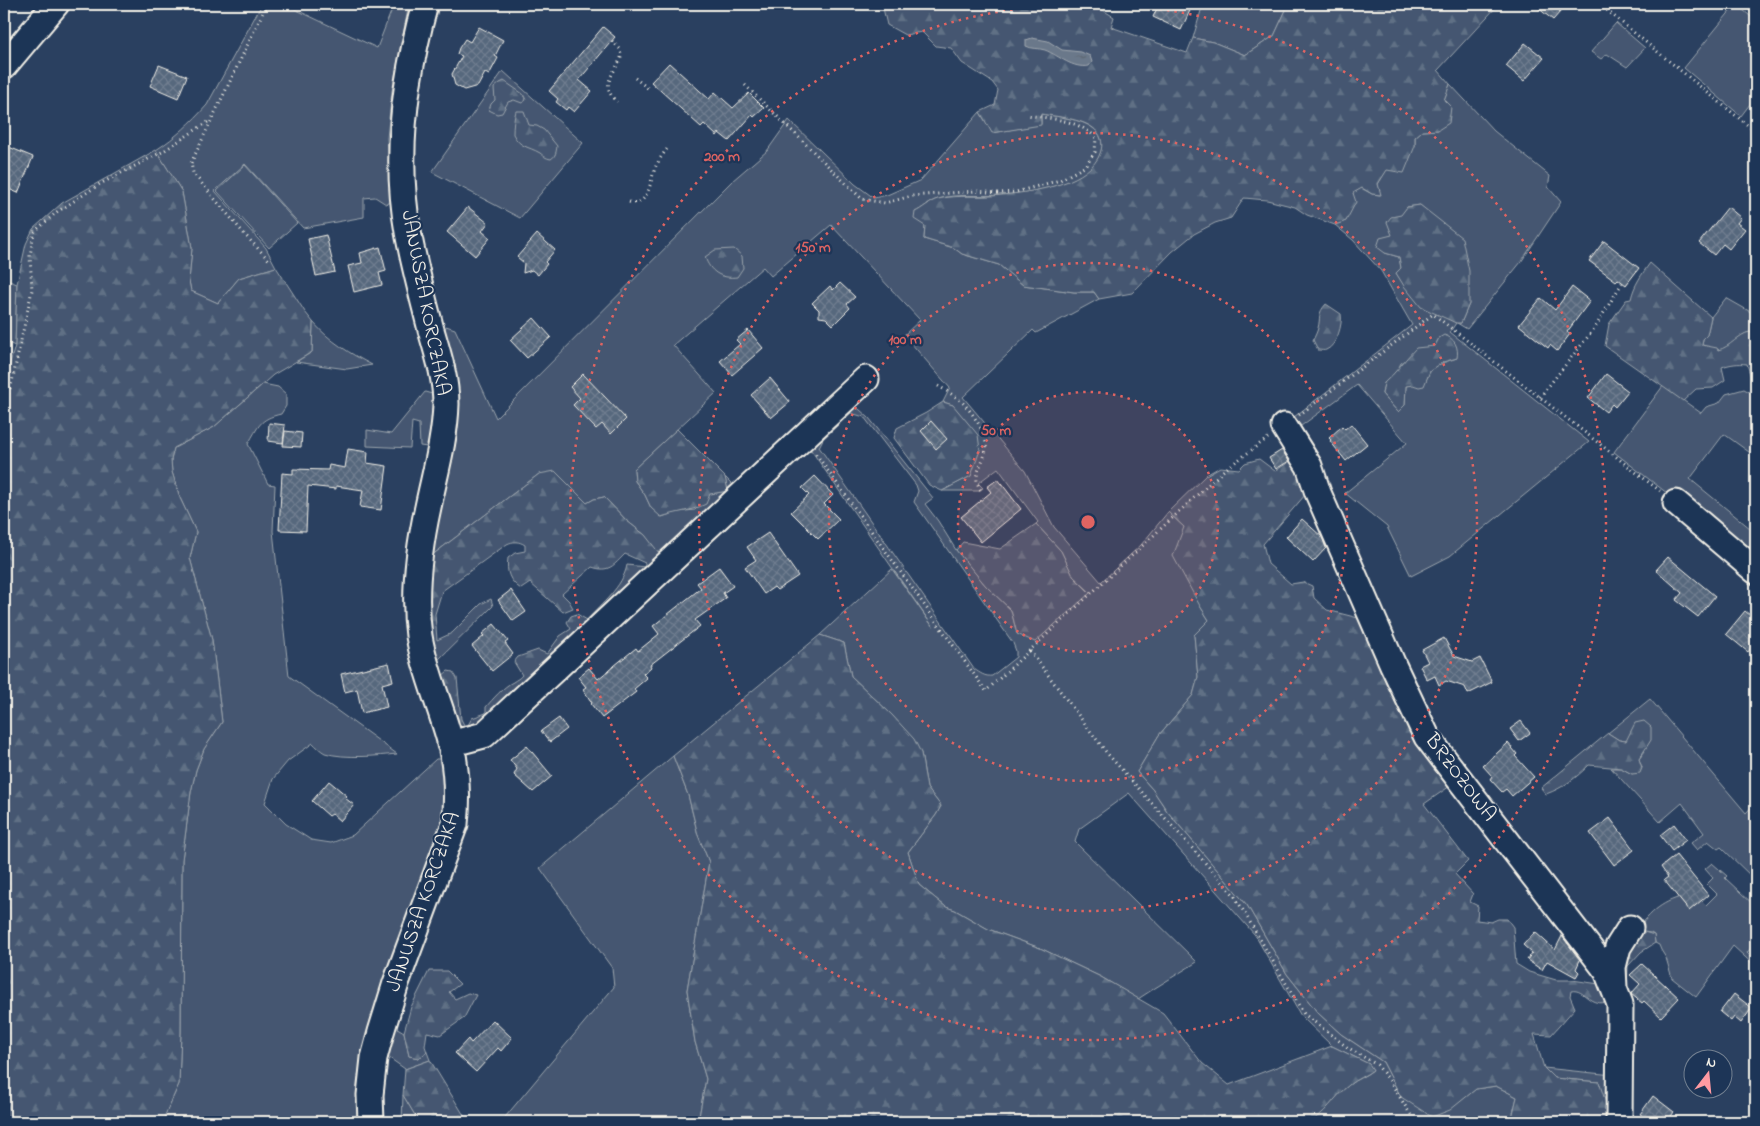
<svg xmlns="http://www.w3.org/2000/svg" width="1760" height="1126" viewBox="0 0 1760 1126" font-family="'Indie Flower',sans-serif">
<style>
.grass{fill:#445771;stroke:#9ca4ac;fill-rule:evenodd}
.forest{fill:url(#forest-firs);stroke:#9ca4ac}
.water{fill:url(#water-ripples);stroke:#a1a8b0}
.building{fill:url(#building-cross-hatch);stroke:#f4f1e8}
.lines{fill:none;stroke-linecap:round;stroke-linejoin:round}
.minor-casing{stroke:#f4f1e8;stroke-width:29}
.path{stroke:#f4f1e8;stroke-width:3;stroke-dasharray:1 4;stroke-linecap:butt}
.minor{stroke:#1d3557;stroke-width:25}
.ring{fill:none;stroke:#df6462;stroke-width:2.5;stroke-dasharray:2.5 5}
.labels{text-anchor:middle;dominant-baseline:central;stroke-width:4.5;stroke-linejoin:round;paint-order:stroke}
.street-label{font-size:21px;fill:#f4f1e8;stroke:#1d3557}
.centre{fill:#df6462;stroke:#1d3557;stroke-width:2.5}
.ring-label{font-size:15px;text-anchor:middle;font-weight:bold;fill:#df6462;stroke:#1d3557;stroke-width:4.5;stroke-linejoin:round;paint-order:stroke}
</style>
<defs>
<pattern id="forest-firs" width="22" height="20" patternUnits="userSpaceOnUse" patternTransform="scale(1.25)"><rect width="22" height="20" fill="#445771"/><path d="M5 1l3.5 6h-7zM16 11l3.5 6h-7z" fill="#607085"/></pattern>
<pattern id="water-ripples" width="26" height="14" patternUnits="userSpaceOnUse" patternTransform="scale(1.25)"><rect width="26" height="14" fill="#6a788a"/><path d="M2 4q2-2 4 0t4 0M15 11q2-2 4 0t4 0" fill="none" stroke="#5b626b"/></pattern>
<pattern id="building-cross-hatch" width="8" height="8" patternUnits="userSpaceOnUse" patternTransform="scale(1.25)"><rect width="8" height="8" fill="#56677d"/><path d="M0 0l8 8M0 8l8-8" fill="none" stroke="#6f7d8f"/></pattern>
</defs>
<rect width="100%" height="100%" fill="#2a4060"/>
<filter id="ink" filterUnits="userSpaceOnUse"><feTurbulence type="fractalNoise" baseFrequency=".02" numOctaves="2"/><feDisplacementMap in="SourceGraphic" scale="10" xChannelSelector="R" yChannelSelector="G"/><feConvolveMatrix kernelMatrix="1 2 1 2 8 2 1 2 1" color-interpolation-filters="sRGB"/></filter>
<g filter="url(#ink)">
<!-- grass -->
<path class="grass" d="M262,4H284L377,48L394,4H409L392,91L387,138L392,202L386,204L375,197L364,198V217L303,228L245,164L215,191L266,248L276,267L239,278L218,303L191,291L189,281L192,248L182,192L156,150C176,137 192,122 207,105Z
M1203,4H1282L1286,10L1274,36L1245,55L1213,42L1193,38Z
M1736,4L1756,21V96L1741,116L1684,68Z
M1616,23L1645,48L1627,67L1607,54L1601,59L1591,52Z
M503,71L583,143L520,218L432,172Z
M1450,84L1494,131L1550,176L1548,187L1561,202L1521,262L1467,329L1457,323H1461L1469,304L1430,214L1420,205L1407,207L1385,253L1399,257L1401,268L1396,273C1409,295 1434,311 1456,323L1450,332L1589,442L1450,556L1411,576L1387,527L1345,493L1407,443L1357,385L1301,426L1294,417L1412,325L1381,271L1353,240L1335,225L1346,221L1353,193L1361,188L1372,194L1380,195L1378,184L1387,169L1415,146V137L1422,131L1438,130L1444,100ZM1439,338L1457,358C1443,363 1430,365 1426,381L1406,386L1405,405L1398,412L1382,394L1384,383L1396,373L1401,363L1435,346Z
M980,112L993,133L1041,124V114C1058,117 1095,119 1101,139C1104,147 1100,154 1097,161C1083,185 1025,194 999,195C979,197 957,193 938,199C930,201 922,209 915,212L925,226L924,239L954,248L962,254L999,265L1023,285L1074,292H1094L1099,299L1036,333L1033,330L963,397L1025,471L1054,527L1101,582L1141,545L1168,512L1184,527L1200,606L1209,620L1194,635L1198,677L1193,695L1159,735L1137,772L1153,790L1167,811L1247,905L1287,974L1318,1013L1341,1034L1383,1062L1401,1097L1450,1109L1476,1089L1496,1086L1517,1097L1511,1122H1307C1325,1116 1334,1096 1349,1085C1356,1079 1366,1076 1373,1070L1369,1064L1332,1046L1301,1016L1255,935L1129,793L1079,829L1075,842L1197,962L1155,988L1138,999L1101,977L1040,948L988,929L955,910L946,907L919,885L908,852L936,815L941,806L927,788L921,753L892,715L851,676L844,643L820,635L892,569L933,627L811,450L801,452L851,406L859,409L869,418L933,498L925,504L938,521L956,550L986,586L1011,610L1017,634L1029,638L1090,592L1073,576L1061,551L1036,524L1038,522L998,468L978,483L983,488L979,491H942L971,476L974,464L953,405L943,402L950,388L904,335L920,320L831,225L771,276L763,267L673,345L716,393L634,469L635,481L645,495L651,508L662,517L676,512L695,510L710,494L728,491L725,477L741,493L663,566L645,535L627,521L604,497L594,499L587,503L539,474L431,556L457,436L458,406L455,366L444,332L446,326L455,329L496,418L732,181L767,151L789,120L855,184L874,198L887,195L921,180ZM851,413L864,417L916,485L918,491L914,502L1013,643L1016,651V657L992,676C985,677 980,673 974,669L819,447L823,439Z
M245,165L297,223L269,248L217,191Z
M4,279L17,284L15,346L4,341Z
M1726,298L1756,315V337L1750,332C1738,334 1731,351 1718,350C1713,350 1706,346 1702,345L1703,339L1707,335L1711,317Z
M313,322C329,341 351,354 372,365L347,369L296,362L312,352Z
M263,384L278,387L286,394V406L281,414C259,419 259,426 248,444L268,484L275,485L273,531L289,676L397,754C378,756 344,759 325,753C321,751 316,746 313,743L288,761L273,779L265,803L286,824L311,840L331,843L353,835L436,759H446L447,795L442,828L429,878L401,931L392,963L377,1001L360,1072L359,1122H162L179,1084L181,1032L182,860L191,792L196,770L204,749L222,722L212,640L190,558L196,532L180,498L172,472L171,460L174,448L214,427Z
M1663,386L1701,413L1706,407L1719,403L1726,394L1744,389L1755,395L1756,393V457L1724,434L1690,479L1756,533V544L1747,555L1675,490L1672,497L1614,452Z
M425,392L432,394C436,406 436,437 427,447L420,446L419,424L412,422L410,448L367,446V430L391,434Z
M1650,699L1746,813L1756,802V881L1721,847L1718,849L1708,841L1697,850L1691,843L1704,833L1682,803L1660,822L1611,768H1621L1632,774L1642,768L1639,759L1645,751L1626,741L1619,740L1608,733Z
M673,756L688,795L698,835L709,862L687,990L695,1042L706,1079L698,1122H501L614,987L612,968L540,868Z
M1712,863L1727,876L1725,878L1755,906L1756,905V941L1747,953L1756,962V967L1733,946L1696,997L1672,978L1666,958L1661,950L1659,945L1655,943L1654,935L1651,933L1636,931C1656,906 1664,901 1694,893L1706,905L1717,894L1707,884L1713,878L1705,869Z
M394,1026L404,1032L409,1056L419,1058L427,1052L430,1060L405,1069L388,1057Z
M1544,1068L1613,1075L1609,1122L1599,1082L1554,1078Z
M403,1095L419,1122H402Z"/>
<!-- forest -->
<path class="forest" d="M882,4H1093L1114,17L1111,27L1187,53L1193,38L1213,42L1245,55L1274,36L1286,10L1282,4H1499L1438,70L1450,84L1444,100L1451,107L1449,123L1438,130L1422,131L1415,137V146L1404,173L1387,170L1378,184L1381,195L1372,194L1362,188L1353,193L1356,202L1346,221L1335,225L1307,215L1295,207L1267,200L1244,198L1231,218L1215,223L1194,234L1172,252L1132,293L1099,299L1094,292H1074L1023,285L999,265L962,254L954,248L924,239L925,226L914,219L915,212C922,209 930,201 938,199C959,194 981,198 1002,195C1032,192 1083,185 1098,158C1101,152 1103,146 1101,139C1096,119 1058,117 1041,114V125L992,133L980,112L995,105L998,90L992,82L962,63L951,48L936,46L922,32L905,35L887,25Z
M504,81L523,94L526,100L522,103L514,100L508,102L502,113L497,114L489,110L491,104L495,100L494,88L500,83Z
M516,111H524L529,125L537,126L544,130L557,146C556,152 556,156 551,159C545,158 544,156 540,153C528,146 520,148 513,134C513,127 514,117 516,111Z
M156,150L182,192L192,248L189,281L191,291L218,303L239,278L276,267L305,312L313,322L312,352L273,375L214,427L174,448L171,460L172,472L180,498L196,532L190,558L212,640L222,722L204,749L196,770L191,792L182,860L181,1032L179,1084L162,1122H4V383L15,346L17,284L26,244L33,229L62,203Z
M1420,205L1462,238L1469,271V304L1461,323H1456L1421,307L1404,286L1396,273L1401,268L1399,257L1385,253L1377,247L1380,238L1392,235L1387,222L1391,217L1401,215L1407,207Z
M734,249L742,256L743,268L737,277C721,279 710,272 705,257L715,250Z
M1650,263L1711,317L1707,335L1703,339L1702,345L1717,348L1718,350C1731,347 1738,334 1750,332L1756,337V382L1751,377L1747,364C1738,363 1730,364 1722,367L1725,380L1713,388L1696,389L1683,401L1605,346L1609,324L1626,300L1631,299C1634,285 1642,274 1650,263Z
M1326,304L1341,314C1343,323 1337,346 1326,350C1324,351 1321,350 1318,350L1313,340C1315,336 1317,332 1318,328C1321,317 1317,314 1326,304Z
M1444,335C1455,338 1459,348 1457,358L1443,362L1430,371L1424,386L1419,387L1413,385L1406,386L1405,405L1398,412L1382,394L1384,383C1396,373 1404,360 1416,348L1435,346L1439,338Z
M943,402L953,405L978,435L980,450L971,476L942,491L929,485L894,438L897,428L926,413Z
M677,429L725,477L728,491L710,494L706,504C692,511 676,512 661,517L651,508L645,495L635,481L634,469Z
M1259,459L1275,471L1292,460L1304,481L1305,495L1263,544L1268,564L1291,584L1303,582L1312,586L1314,598L1327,610L1366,620L1453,784L1424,804L1468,861L1455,874L1473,894L1470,902L1478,906L1477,920L1491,922L1498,919H1507L1513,927L1516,964L1529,972L1556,980H1572L1606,985L1610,1001C1588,1009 1586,988 1571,991L1570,996L1575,1008L1551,1035L1534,1034L1544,1068L1554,1078L1599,1082L1610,1115L1609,1122H1511L1517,1097L1496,1086L1476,1089L1450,1110L1432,1117L1401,1097L1383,1062L1341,1034L1318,1013L1287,974L1247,905L1167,811L1153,790L1137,772L1159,735L1193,695L1198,677L1194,635L1209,620L1200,606L1173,556L1184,527L1168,512L1206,475L1220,467L1239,469L1245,463Z
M555,471L587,503L594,499L604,497L627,521L645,535L663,558L494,721L460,735L441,677L448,671L453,672L457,678L461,719L464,725H468L472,718L486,713V707C492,700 504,686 513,682C517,679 519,679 522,675L514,662L518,657L538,650L547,654L560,636L571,629L567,622L571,616L577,614L587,620C601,604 623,587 627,565L645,567V563L625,554C614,565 609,573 592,567L562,594L569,601L573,608L563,612L530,583L521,589C509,581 506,572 508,558L515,553L525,551V545C519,541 513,541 507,544L442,591L435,614L437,640L452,633L481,604L491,599L493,606L436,662L426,619L431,556L539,474Z
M1036,524L1061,551L1073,576L1090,593L1035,642L1017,634L1011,610L986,586L956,550L963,542L1000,549Z
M820,635L844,643L851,676L892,715L914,739L921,753L927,788L941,806L936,815L908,852L919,885L946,907L955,910L988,929L1040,948L1101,977L1163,1013L1202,1063L1229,1085L1332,1046L1369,1064L1373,1070C1365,1076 1356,1079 1349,1085C1334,1096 1325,1117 1307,1122H698L706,1079L695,1042L687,990L709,862L698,835L688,795L673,756Z
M1644,721L1651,727V740L1639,759L1642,768L1640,773L1632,774L1621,768L1589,765C1576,778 1563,788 1546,794L1541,788L1608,733L1619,740L1626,741L1635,723Z
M1641,931L1654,935L1655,943L1641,952L1628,966L1627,990L1624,991L1623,947Z
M429,971H447L460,984L449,992L455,999L468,993L476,995L464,1018L440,1035L427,1032L425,1046L427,1052L419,1058L409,1056L404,1032L411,1007Z
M430,1060L468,1122H419L403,1095L405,1069Z"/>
<!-- water -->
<path class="water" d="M1032,38L1048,41L1062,50L1081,52L1090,56L1092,62L1089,66C1072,69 1060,56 1045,50C1039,48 1031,49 1026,46V40Z"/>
<!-- building -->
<path class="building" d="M1159,4H1193L1181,30L1153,17Z
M1533,4H1567L1553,20Z
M479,27L503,40L495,56L498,58L489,75L485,73L478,86L464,90L455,85L452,74L462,56L457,54L459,48L465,39L470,42Z
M603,27L615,37L579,80L592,91L574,112L568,107L566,110L556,102L558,99L549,91Z
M1525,43L1544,58L1524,81L1506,66Z
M669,63L709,99L715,92L733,108L749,93L764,108L754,117L752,115L729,141L719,133L717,136L704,124L701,127L651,82Z
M159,65L187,76L178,98L150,86Z
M4,145L33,157L18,193L4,187Z
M468,207L488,223L482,231L490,238L475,256L447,232Z
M1728,207L1741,218L1737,223L1745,229L1729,249L1723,244L1714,255L1699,243Z
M537,234L555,250L545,262L547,264L538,275L532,270L523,273L524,263L517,257Z
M326,235L335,272L316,276L308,239Z
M1604,241L1639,268L1626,285L1618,279L1616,281L1589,261Z
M380,247L386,271L379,273L382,285L354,292L348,266L362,263L360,253Z
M840,283L855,297L847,304L850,308L833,325L826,318L819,317V310L812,303L830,286L833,290Z
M1572,287L1590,301L1567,332L1570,334L1557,351L1550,345L1548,348L1519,325L1541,298L1555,310Z
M534,318L551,337L527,358L510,340Z
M748,330L763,348L732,375L720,361L740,344L736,340Z
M583,374L626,419L611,434L602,424L596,429L573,405L580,398L570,387Z
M1606,374L1628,391L1615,407L1612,404L1606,412L1588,398Z
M770,378L790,402L771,418L751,395Z
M931,421L947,439L936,449L921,431Z
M269,423L285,425L283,443L268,441Z
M1351,424L1367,444L1346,461L1330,441L1331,440L1329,438L1342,426L1345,429Z
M285,431L302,433L301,447L283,446Z
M348,449L368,452L367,463L387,466L381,510L360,507L363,490L336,486V489L308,486L306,531L279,530L282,473L293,474V469L328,470L329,465L345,468Z
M1282,450L1289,461L1276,469L1269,458Z
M815,476L833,495L824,504L839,519L818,539L791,512L809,495L802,488Z
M998,479L1021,509L981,542L961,517L991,492L987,487Z
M1302,519L1322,537L1326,548L1313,562L1286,537Z
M768,533L798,576L777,590L774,587L764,594L745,567L756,560L747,547Z
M1668,557L1715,596L1698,617L1676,600L1682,593L1656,570Z
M719,567L733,586L723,593L726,598L695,620L700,626L650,665L651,667L643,674L647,678L634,689L636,692L602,718L591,704L592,703L583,689L586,687L578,677L589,668L598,679L636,648L638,651L659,634L653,626L701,588L697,583Z
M511,590L526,612L513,621L498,600Z
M1745,611L1756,620V642L1748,652L1726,634Z
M494,624L508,641L505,643L513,654L492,671L472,646L484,636L482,634Z
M1444,638L1454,656L1472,662L1480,658L1492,682L1468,694L1465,687L1446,681L1439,685L1435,676L1427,680L1420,666L1428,662L1422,650Z
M389,663L393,681L382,684L387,707L362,713L357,689L345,692L341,674Z
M559,718L567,729L550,742L541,731Z
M1521,721L1530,733L1519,741L1510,729Z
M1508,743L1517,754L1515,756L1534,777L1512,796L1506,789L1502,792L1490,779L1492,776L1483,766Z
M527,746L552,776L533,792L514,775L517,769L510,760Z
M329,781L347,796L345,798L354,805L340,821L332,814L329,816L312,801Z
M1610,818L1634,850L1614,865L1590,833Z
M1674,824L1686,840L1672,851L1660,835Z
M1676,855L1708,895L1689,911L1664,880L1668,877L1661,867Z
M1535,932L1555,950L1562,936L1580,960L1576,969L1579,972L1576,977L1547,961L1542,970L1527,960L1532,953L1523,945Z
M1642,964L1679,998L1661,1017L1644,1001L1642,1003L1631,994L1640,984L1630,975Z
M1734,994L1752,1008L1741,1023L1734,1017L1731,1021L1720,1012Z
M493,1020L512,1038L501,1051L498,1048L476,1072L455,1053L468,1039L471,1043Z
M1653,1096L1674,1112L1667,1122H1652L1640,1114Z"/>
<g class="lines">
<defs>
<path id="minor" d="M4,66L56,4
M1284,426L1309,466L1318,493L1393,665L1427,737L1607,971L1620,1004L1619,1122
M1676,503L1756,571
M450,744L484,735L866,379
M1614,988L1613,967L1618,947L1630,928
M371,1122L370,1095L374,1058L381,1032L396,983L455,824C458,797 457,772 451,745C442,708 425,673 419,636C413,594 419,548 428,507C435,473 445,439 446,404C446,379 438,354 431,330C423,298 414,265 408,232C394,156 405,77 425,4"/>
</defs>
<!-- minor casing -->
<use href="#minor" class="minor-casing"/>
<!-- path -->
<path class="path" d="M267,4L191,163L193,173L246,236L271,262
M1599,4L1756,132
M612,41L620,49L622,55C616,73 598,84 617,102
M635,78L650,90
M745,85L862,199L885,203L912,196L976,191L998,193L1016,192L1060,180L1084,167L1095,152L1096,138C1078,119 1051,119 1027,115
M629,202C650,208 650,178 656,166C659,160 663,154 667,149
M938,386C947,391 957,397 964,404C973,413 988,436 986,449C983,467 969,476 983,493
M1540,397L1594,329L1622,283
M4,408L12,382L32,290L30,256L34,232L57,212L100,184L162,152L211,120
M1299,415L1433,314L1660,491
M816,454L986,691L1223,471L1268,438
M1030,651L1106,752L1234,895L1304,1014L1347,1047L1377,1065L1390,1081L1415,1122"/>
<!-- minor -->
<use href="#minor" class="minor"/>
</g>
</g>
<!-- distance rings -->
<circle cx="1088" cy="522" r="130" fill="#df6462" fill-opacity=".12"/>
<g class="ring">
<circle cx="1088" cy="522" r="130"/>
<circle cx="1088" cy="522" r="259"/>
<circle cx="1088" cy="522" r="389"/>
<circle cx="1088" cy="522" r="518"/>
</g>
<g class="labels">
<!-- street labels -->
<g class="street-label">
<text transform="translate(425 303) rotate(79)">JANUSZA KORCZAKA</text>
<text transform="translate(1460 778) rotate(53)">BRZOZOWA</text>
<text transform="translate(424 902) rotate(-71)">JANUSZA KORCZAKA</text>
</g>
</g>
<circle cx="1088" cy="522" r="8" class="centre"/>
<g class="ring-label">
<text x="722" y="161">200 m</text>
<text x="813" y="252">150 m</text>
<text x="905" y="344">100 m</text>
<text x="996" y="435">50 m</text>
</g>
<!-- margin -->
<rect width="1760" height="1126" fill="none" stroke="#1d3557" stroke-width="20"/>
<rect x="10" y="10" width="1740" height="1106" fill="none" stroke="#f4f1e8" stroke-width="2" filter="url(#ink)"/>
<!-- north arrow -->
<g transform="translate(1708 1074) rotate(16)"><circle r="24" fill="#1d3557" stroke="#738091"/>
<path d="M0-4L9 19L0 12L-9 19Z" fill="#ff9aa2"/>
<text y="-8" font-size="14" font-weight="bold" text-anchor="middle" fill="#f4f1e8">N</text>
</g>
</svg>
